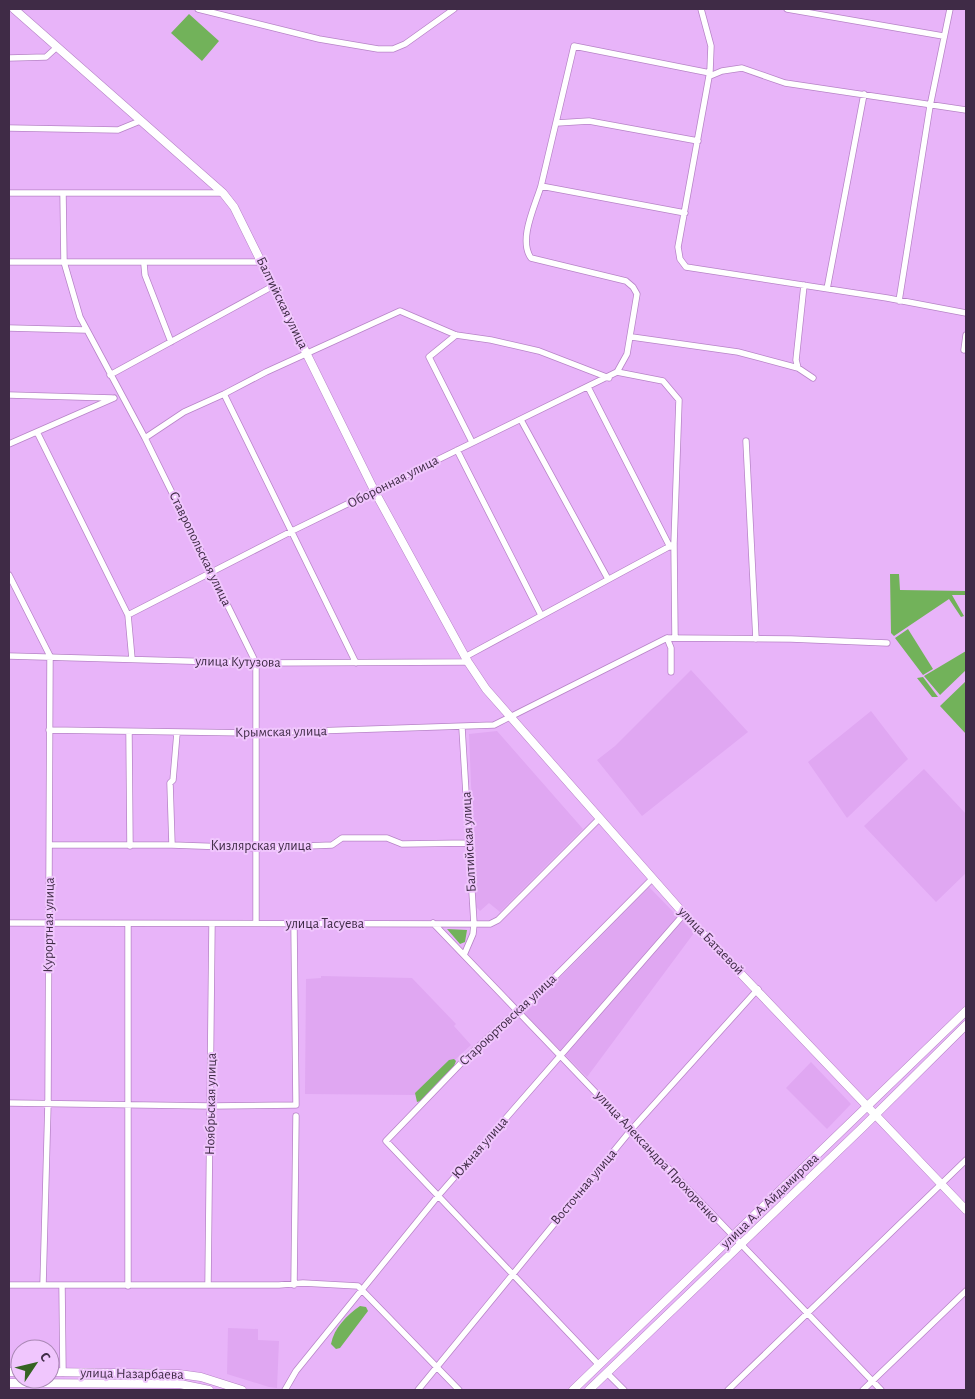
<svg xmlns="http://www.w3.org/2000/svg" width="975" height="1399" viewBox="0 0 975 1399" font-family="'Alegreya Sans',sans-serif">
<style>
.built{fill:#e0a7f2}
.green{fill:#72b25a}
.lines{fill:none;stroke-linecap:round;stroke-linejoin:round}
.minor-casing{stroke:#b784c7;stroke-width:7}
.major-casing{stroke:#b784c7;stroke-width:9}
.minor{stroke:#fff;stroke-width:5.5}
.major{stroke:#fff;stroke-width:8}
.labels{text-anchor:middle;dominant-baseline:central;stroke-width:4;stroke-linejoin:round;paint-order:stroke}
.street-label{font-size:14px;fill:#3f2b46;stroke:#f0c6fd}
</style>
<rect width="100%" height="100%" fill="#e8b4f9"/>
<!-- built -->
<path class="built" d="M691,670L748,732L642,816L597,760L615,746Z
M871,711L908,759L847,818L808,762Z
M497,731L583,829L500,912L489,903L480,911L476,907L469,734Z
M924,769L966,814V873L936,902L864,826Z
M649,887L694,933L587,1077L524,1014Z
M321,976L412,978L456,1024L454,1026L471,1045L417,1095L305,1094L306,979L321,978Z
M811,1062L851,1104L827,1129L786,1088Z
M228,1328L258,1329V1340L279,1341L277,1388L269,1387L227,1374Z"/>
<!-- green -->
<path class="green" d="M189,14L219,41L202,61L171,33Z
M890,574H899L900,590L966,591V595H952L964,616L961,617L949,599L894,636L891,633Z
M908,629L933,669L923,675L895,638Z
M966,651V670L940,695L924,676Z
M923,677L938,697H932L917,678Z
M966,681V734L940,706Z
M447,929L467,930L465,942L460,944Z
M454,1059L456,1061L454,1066L425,1096L424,1100L417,1102L415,1093L449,1060Z
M360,1306L366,1307L368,1311L340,1348L336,1349L331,1344C334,1328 347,1315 360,1306Z"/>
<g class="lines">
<defs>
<path id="minor" d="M198,9L319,39L378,49H393L405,44L454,9
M701,9L711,46L710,71L678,247L680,259L686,267L887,298L966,313
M787,9L943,36
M9,58L46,57L57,47
M710,76L722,71L742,68L785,83L966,110
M557,123L589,121L698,141
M9,128L118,130L140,121
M541,186L574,46L710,73
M9,193H223
M63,193L64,262L80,317L145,438L256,663V923
M9,262H262
M144,264L145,275L171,342
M804,285L796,360L798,368L813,378
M827,289L864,94
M899,301L930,106L950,9
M9,328L85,330
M456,335L429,357L472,442
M632,337L738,352L798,368
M964,350L966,335
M617,372L663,381L679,400L674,544L675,638
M110,375L273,286
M588,387L670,547
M224,394L356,663
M9,395L112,398
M521,420L608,579
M37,432L128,615L132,659
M145,438L184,412L224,394L266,372L400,311L456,335L491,340L539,351L609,378
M746,441L756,639
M9,444L114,398
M457,450L541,615
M9,575L50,656L48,1103L43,1285
M128,615L292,531L617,372L627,354L637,294L633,287L626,281L531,258C518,240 535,206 541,186L685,213
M667,638L671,648V672
M9,656L256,663L468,662
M465,657L674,544
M462,728L474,924L473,934L464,955
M49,730L252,733L494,725L667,638L791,639L887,643
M129,733L130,846
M50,845H172L256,848L332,845L342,838H387L402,844L469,843
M172,845L170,783L173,780L177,733
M9,923L490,924L498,920L599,819
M433,923L881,1390
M9,1103L211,1106L296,1105L294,925
M9,1285H279L303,1283L358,1286L459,1390
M62,1285L63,1373
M208,1285L212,924
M294,1285L296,1116
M128,1286V924
M599,1365L386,1141L468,1056L508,1019L519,1013L652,879
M607,1373L624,1390
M285,1390L296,1371L438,1196L684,914
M418,1390L631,1130L758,989
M728,1390L966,1160
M863,1390L966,1291"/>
<path id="major" d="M14,9L223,193L234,207L375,492L468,662L486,689L684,914L966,1210
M9,1372H20
M50,1372L179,1374L201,1377L242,1390
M9,1383L180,1384L209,1390
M573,1390L966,1011
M589,1390L863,1127L966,1025"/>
</defs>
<!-- minor casing -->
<use href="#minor" class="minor-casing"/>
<!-- major casing -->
<use href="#major" class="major-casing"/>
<!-- minor -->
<use href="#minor" class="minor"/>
<!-- major -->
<use href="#major" class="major"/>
</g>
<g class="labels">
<!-- street labels -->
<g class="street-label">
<text transform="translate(282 303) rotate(64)">Балтийская улица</text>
<text transform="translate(393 482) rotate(-27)">Оборонная улица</text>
<text transform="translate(200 549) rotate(64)">Ставропольская улица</text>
<text transform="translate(238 662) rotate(1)">улица Кутузова</text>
<text transform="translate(281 732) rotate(-1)">Крымская улица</text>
<text transform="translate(469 842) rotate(-93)">Балтийская улица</text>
<text x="261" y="846">Кизлярская улица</text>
<text x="325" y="924">улица Тасуева</text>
<text transform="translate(49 925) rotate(-89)">Курортная улица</text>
<text transform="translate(711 941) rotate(46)">улица Батаевой</text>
<text transform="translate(508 1020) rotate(-43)">Староюртовская улица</text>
<text transform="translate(211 1104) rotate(-89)">Ноябрьская улица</text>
<text transform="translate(480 1148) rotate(-49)">Южная улица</text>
<text transform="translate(657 1157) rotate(47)">улица Александра Прохоренко</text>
<text transform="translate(584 1187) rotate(-50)">Восточная улица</text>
<text transform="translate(770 1201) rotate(-44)">улица А.А.Айдамирова</text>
<text transform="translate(132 1374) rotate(1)">улица Назарбаева</text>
</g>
</g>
<!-- border -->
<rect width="975" height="1399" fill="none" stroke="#3f2b46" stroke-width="20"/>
<!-- north arrow -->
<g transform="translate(35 1364) rotate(55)"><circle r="24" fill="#f0c6fd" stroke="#a988b4"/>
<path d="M0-4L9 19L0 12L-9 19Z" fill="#356322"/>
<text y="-8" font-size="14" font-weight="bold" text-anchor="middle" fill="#3f2b46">С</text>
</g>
</svg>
